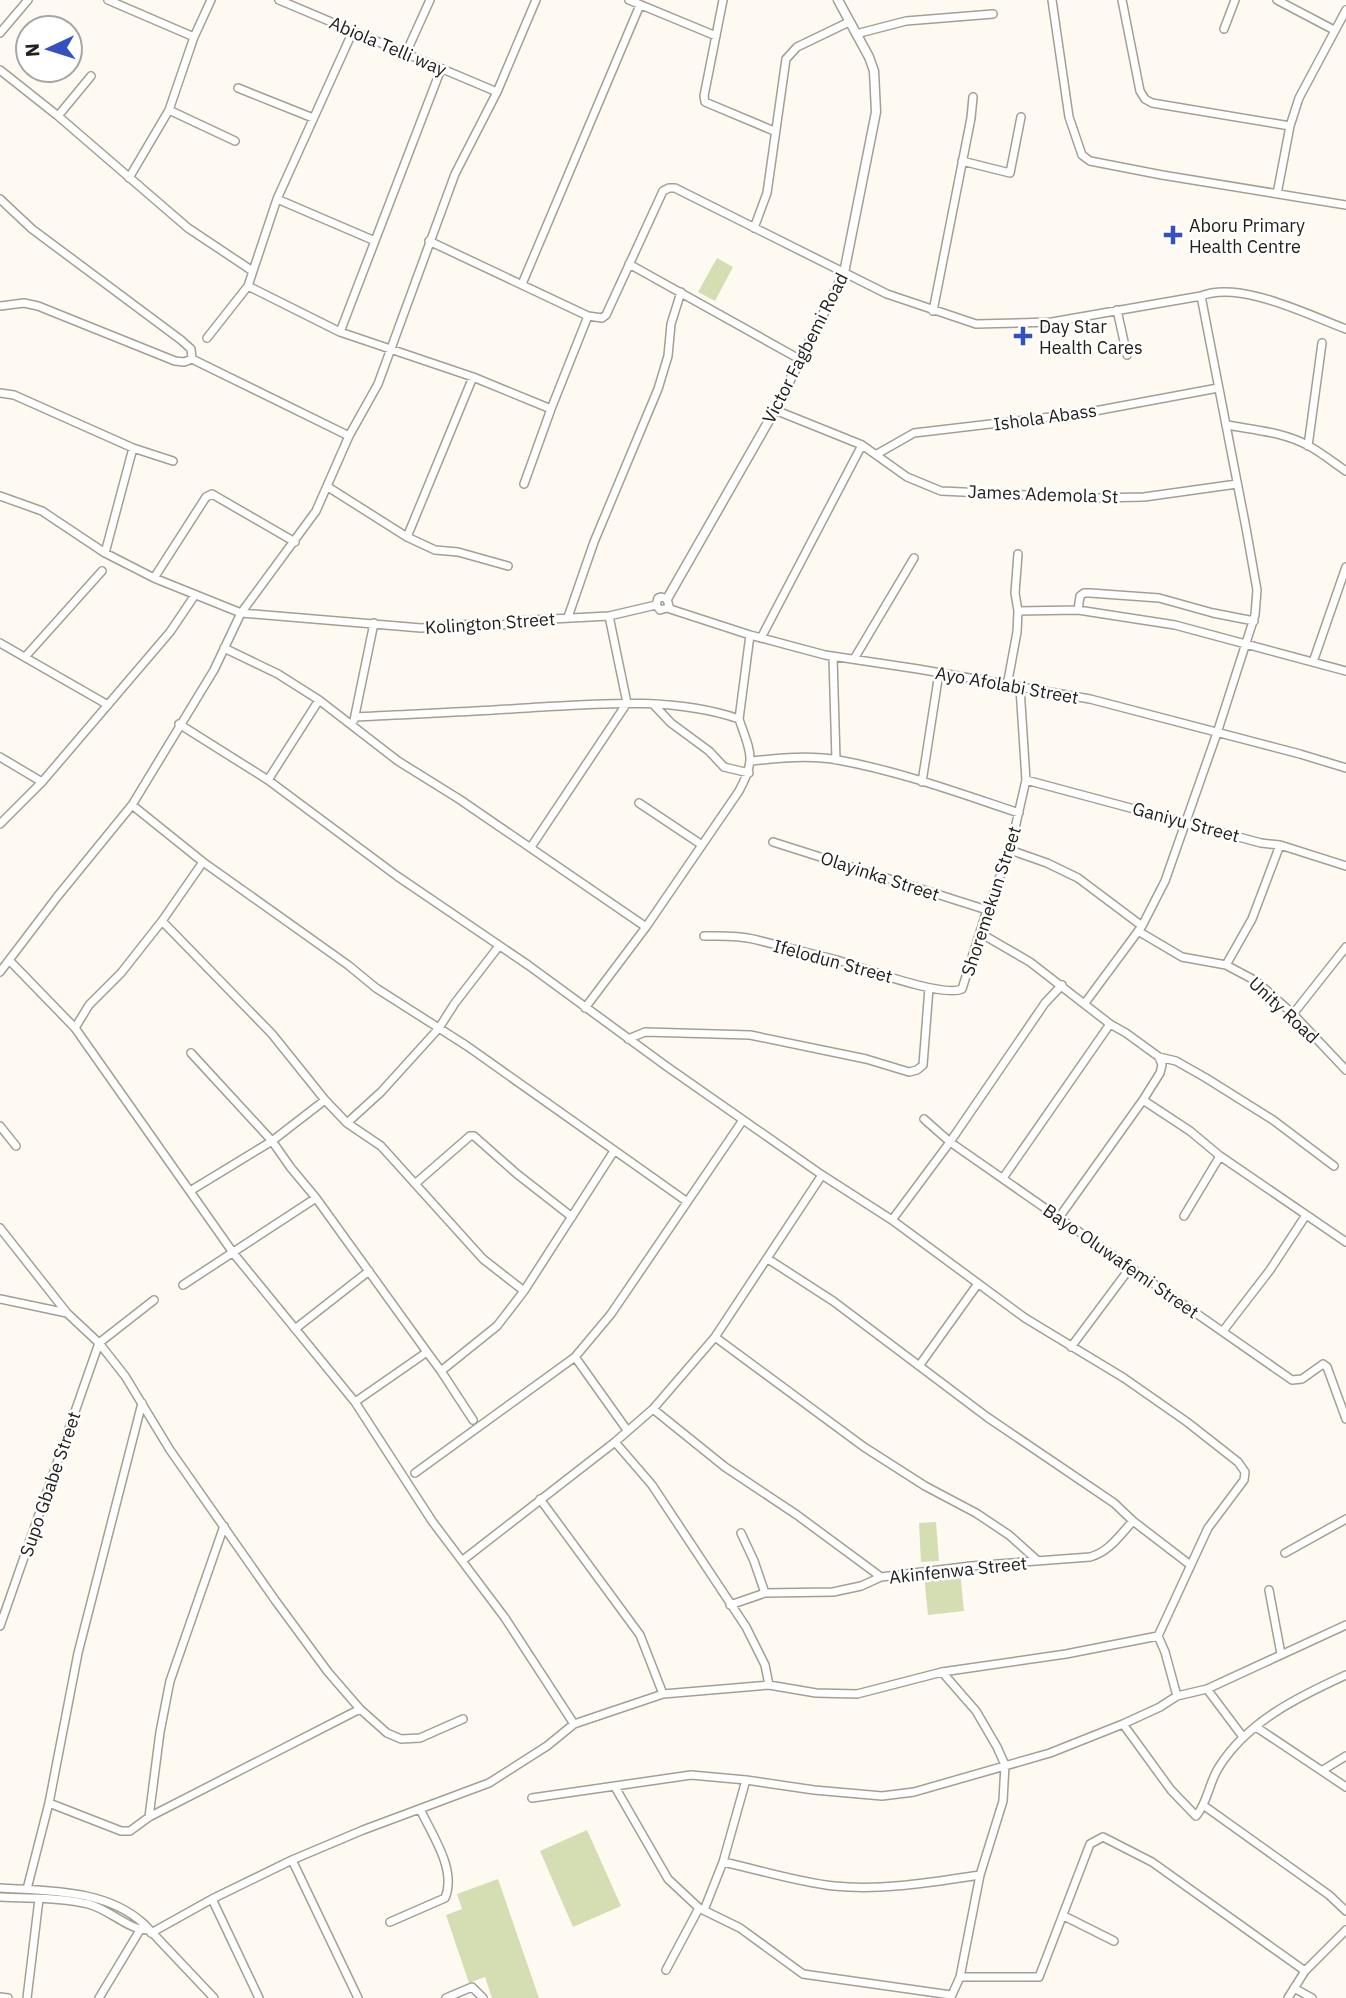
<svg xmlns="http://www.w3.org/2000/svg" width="1346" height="1998" viewBox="0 0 1346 1998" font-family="'IBM Plex Sans',sans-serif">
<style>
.green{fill:#d5deb3}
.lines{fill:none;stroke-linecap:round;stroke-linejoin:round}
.minor-casing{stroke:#a49f95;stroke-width:10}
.tertiary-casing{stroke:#a49f95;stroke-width:11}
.minor{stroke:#fff;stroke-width:7}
.tertiary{stroke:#fff;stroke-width:8}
.poi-dot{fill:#3550c1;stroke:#fff;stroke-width:2.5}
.labels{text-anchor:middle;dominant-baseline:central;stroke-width:5;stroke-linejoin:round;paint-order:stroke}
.street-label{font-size:18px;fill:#22201c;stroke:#fff}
.poi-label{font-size:18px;fill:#22201c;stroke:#fff;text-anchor:start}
</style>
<rect width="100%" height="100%" fill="#fefaf1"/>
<!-- green -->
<path class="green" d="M717,258L733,267L715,301L698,292Z
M936,1522L939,1561L921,1562L919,1523Z
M960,1571L964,1611L928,1615L924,1575Z
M587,1830L621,1906L573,1927L540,1851Z
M498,1879L539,1998H492L485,1977L469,1983L446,1915L462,1909L457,1894Z"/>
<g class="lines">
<defs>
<path id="minor" d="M108,0L194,37
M279,0L497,92
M629,0L716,36
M723,0L704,96L705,102L774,131
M1052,0L1069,117L1082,155L1090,161L1162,175L1346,205
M1122,0L1140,91L1145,99L1152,103L1290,126
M1277,0L1334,30
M1224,29L1235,0
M0,33L28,0
M856,34L906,21L993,14
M406,53L430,0
M0,70L58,116L188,228L251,270
M238,88L313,118
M169,110L235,141
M58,116L91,76
M962,161L1010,173L1021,117
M129,178L169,110L194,37L211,0
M1277,194L1290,126L1299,98L1346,10
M0,199L32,229L181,340L191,349L192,359
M277,199L375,241
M754,228L767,193L786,59L797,47L849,22
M429,241L588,316L602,318L606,315L663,191L669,188H675L887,294L976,324L1052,322L1201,296C1240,280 1308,315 1346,329
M629,264L801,360
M522,284L640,5
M248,286L340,332L473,377L551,409
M0,306L24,303L38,306L175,361L184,362L192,359L349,436
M1117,310L1127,355
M933,311L971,118L973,97
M340,332L441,69
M207,338L248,286L277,199L353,31
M0,393L14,395L133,448L173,461
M775,410L862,445L907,477L941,491L1095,498L1144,497L1237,484
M1227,425C1254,430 1284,432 1309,446C1322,453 1334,463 1346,471
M1308,446L1322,343
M877,454L914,433L1084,413L1218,388
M524,484L551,409L588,316
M328,487L407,537L435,550L458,552L508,566
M0,496L42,511L105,553L154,578L241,613L421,628L473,624L503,625L514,621L609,616L656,605
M407,537L473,377
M105,553L133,448
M154,578L206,497L212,494L295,542
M667,608L669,606L667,599L661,597L658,598L656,605L660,610L667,608L750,635L825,655L918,669L1090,699L1300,754L1346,768
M1078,610L1080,596L1084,593H1090L1159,598L1213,613L1254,621
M1018,611L1078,610L1175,625L1346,671
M568,617L594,542L658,389L668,356L671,324L681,292
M761,638L862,445
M0,643L108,705
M224,648L278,674L319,700L398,761L459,799L646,927
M25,657L102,571
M833,657L836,760
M854,659L914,558
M1313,662L1346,567
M1007,686L1017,632L1018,611L1015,593L1018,554
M654,705L671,723L709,751L724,767L749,773
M355,717C412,714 469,712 526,708C596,704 671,696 739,719C750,752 757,758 739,791L646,927L585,1008
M739,719L750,635
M354,720L374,623
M179,724L268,780L397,876L528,965L666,1066L822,1175L892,1220L1025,1318L1124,1378L1187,1422L1238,1462L1245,1472L1244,1480L1208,1528L1158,1636L1165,1652L1177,1696
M0,757L42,782
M752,761C780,758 810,755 838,760C899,771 959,793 1019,813
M268,780L319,700
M1026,780L1261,843L1280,845L1346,866
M922,782L939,673
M639,803L702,845
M132,805L203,862L348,965L376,988L467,1046L686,1201
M0,824L42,782L170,632L195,595
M773,842L987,910
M531,847L627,703L609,616
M1010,850L1047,863L1078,878L1142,926
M162,921L272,1034L325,1100L347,1123L381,1092L439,1028L455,1003L499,946
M1138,931L1182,957L1226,965L1256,981L1293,1014L1346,1070
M980,933L1030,962L1110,1024L1126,1033L1159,1057L1176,1061L1206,1078L1273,1120L1334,1166
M704,936C721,936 736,935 753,939C780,946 809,953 837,960C861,967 942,998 962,989L987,910L1010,850L1026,780L1020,688
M10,961L75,1028L234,1254L355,1402L432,1521L505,1618L574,1724
M1226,965L1252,919L1280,845
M0,972L57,897L132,805L214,670L241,613L316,511L349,436L378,384L455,174L497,92L536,0
M1085,1003L1142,926L1165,881L1217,733L1255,615L1257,590L1246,528L1201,296
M1293,1014L1346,947
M75,1028L89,1005L121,973L162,921L203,862
M628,1039L645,1032L750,1035L866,1059L909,1072L917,1070L923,1065L929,988
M325,1100L272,1141L291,1168L316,1198L427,1352
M1143,1100L1190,1131L1220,1156L1346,1242
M924,1119L950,1142L1292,1380L1302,1379L1323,1364L1327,1367L1346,1419
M347,1123L381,1146L483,1259L524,1291
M0,1126L16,1146
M1003,1178L1110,1024
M416,1183L470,1136H474L517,1174L572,1217
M190,1191L272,1141L191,1053
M1184,1216L1220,1156
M1058,1219L1143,1100L1160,1073L1162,1065L1159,1057
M892,1220L950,1142L1045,1003L1062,985
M0,1228L67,1313
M768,1259L833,1301L987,1417L1114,1503L1133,1521L1189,1564
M183,1285L316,1198
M0,1299L67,1313L99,1343L125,1376L170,1450L275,1600L328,1672L360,1709L387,1733L401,1739L420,1738L463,1719
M295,1329L369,1271
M1223,1331L1270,1270L1306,1215
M715,1337L864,1447L925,1486L976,1513L1009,1535L1038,1561
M1071,1347L1130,1268
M575,1357L627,1430
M919,1366L977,1285
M355,1402L427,1352L441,1371
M653,1409L725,1467L797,1515L881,1577
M473,1420L441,1371L497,1326L524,1291L614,1151
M615,1442L652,1485L746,1627L765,1665L769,1685
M415,1473L575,1357L611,1314L743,1120
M540,1499L640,1635L663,1694
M741,1533L754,1561L765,1593
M1285,1553L1346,1519
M463,1560L615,1442L653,1409L715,1337L822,1175
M1269,1590L1281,1654
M730,1605L765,1593L833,1592L861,1586L881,1577L971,1566L1090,1557C1109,1552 1120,1535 1133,1521
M0,1626L99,1343L154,1300
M942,1672L976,1711L997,1747L1005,1765L1003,1801L980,1875L960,1977L951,1997
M1207,1689L1243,1737
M1123,1724L1171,1790L1196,1816C1208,1802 1209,1782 1219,1767C1248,1721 1298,1697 1346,1675
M1256,1727L1346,1787
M1323,1770L1346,1756
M615,1787L668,1879L699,1908L740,1928L803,1974L951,1995
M532,1798L691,1775L746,1780L814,1790L882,1796L914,1792L1050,1753L1123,1724L1160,1707L1177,1696L1207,1689L1346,1625
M49,1803L121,1831H130L149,1817L360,1709
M1203,1805L1329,1895L1346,1911
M149,1817L160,1732L170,1681L224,1526
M292,1860L358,1998
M723,1862C760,1870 797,1882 834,1886C883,1891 932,1882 980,1875
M0,1888C49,1891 106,1889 144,1924L214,1998
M27,1889L49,1803L78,1653L142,1403
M0,1897C29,1899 60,1897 88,1904C109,1909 128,1930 148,1930
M212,1899L259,1998
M704,1910L723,1862L746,1780
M1064,1916L1114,1941
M390,1922L445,1898C457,1870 432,1835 420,1809
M151,1933L212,1899L292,1860L363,1830L489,1783L547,1746L574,1724L663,1694L769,1685L816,1693L857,1694L942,1672L1066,1654L1158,1636
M666,1970L699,1908
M960,1977H1039L1090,1844L1103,1837L1152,1862L1305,1971
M1294,1988L1312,1998
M0,1997L8,1998
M27,1998L39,1899
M99,1998L140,1930
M446,1998L472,1987L483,1998
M1288,1998L1305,1971L1346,1930"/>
<path id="tertiary" d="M667,599L775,410L844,273L876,112L874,71L869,57L838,0"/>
</defs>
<!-- minor casing -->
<use href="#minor" class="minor-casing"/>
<!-- tertiary casing -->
<use href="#tertiary" class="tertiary-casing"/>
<!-- minor -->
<use href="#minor" class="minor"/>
<!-- tertiary -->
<use href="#tertiary" class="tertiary"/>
</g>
<!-- markers -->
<g class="poi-dot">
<path d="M1169.5 224.5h7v7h7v7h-7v7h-7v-7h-7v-7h7z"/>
<path d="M1019.5 325.5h7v7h7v7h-7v7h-7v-7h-7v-7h7z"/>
</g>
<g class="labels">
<!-- street labels -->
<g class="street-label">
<text transform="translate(388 46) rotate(23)">Abiola Telli way</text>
<text transform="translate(805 348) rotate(-63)">Victor Fagbemi Road</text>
<text transform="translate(1045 417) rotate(-8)">Ishola Abass</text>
<text transform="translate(1043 494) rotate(2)">James Ademola St</text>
<text transform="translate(490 623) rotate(-4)">Kolington Street</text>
<text transform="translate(1007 685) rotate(10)">Ayo Afolabi Street</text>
<text transform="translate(1186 822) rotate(15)">Ganiyu Street</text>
<text transform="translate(880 876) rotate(18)">Olayinka Street</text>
<text transform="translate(991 901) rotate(-72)">Shoremekun Street</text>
<text transform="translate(833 961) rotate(15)">Ifelodun Street</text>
<text transform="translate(1284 1010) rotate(43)">Unity Road</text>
<text transform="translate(1121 1261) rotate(35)">Bayo Oluwafemi Street</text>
<text transform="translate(50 1484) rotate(-71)">Supo Gbabe Street</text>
<text transform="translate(958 1570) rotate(-6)">Akinfenwa Street</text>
</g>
<!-- poi labels -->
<g class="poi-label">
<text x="1189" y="225">Aboru Primary<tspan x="1189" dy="21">Health Centre</tspan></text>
<text x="1039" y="326">Day Star<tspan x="1039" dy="21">Health Cares</tspan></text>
</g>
</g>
<!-- north arrow -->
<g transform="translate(49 49) rotate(266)"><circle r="33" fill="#ffffff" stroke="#a7a6a4" stroke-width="2"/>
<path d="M0-5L12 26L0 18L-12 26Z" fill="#3550c1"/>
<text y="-10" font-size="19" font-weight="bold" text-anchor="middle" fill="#22201c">N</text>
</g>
</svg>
